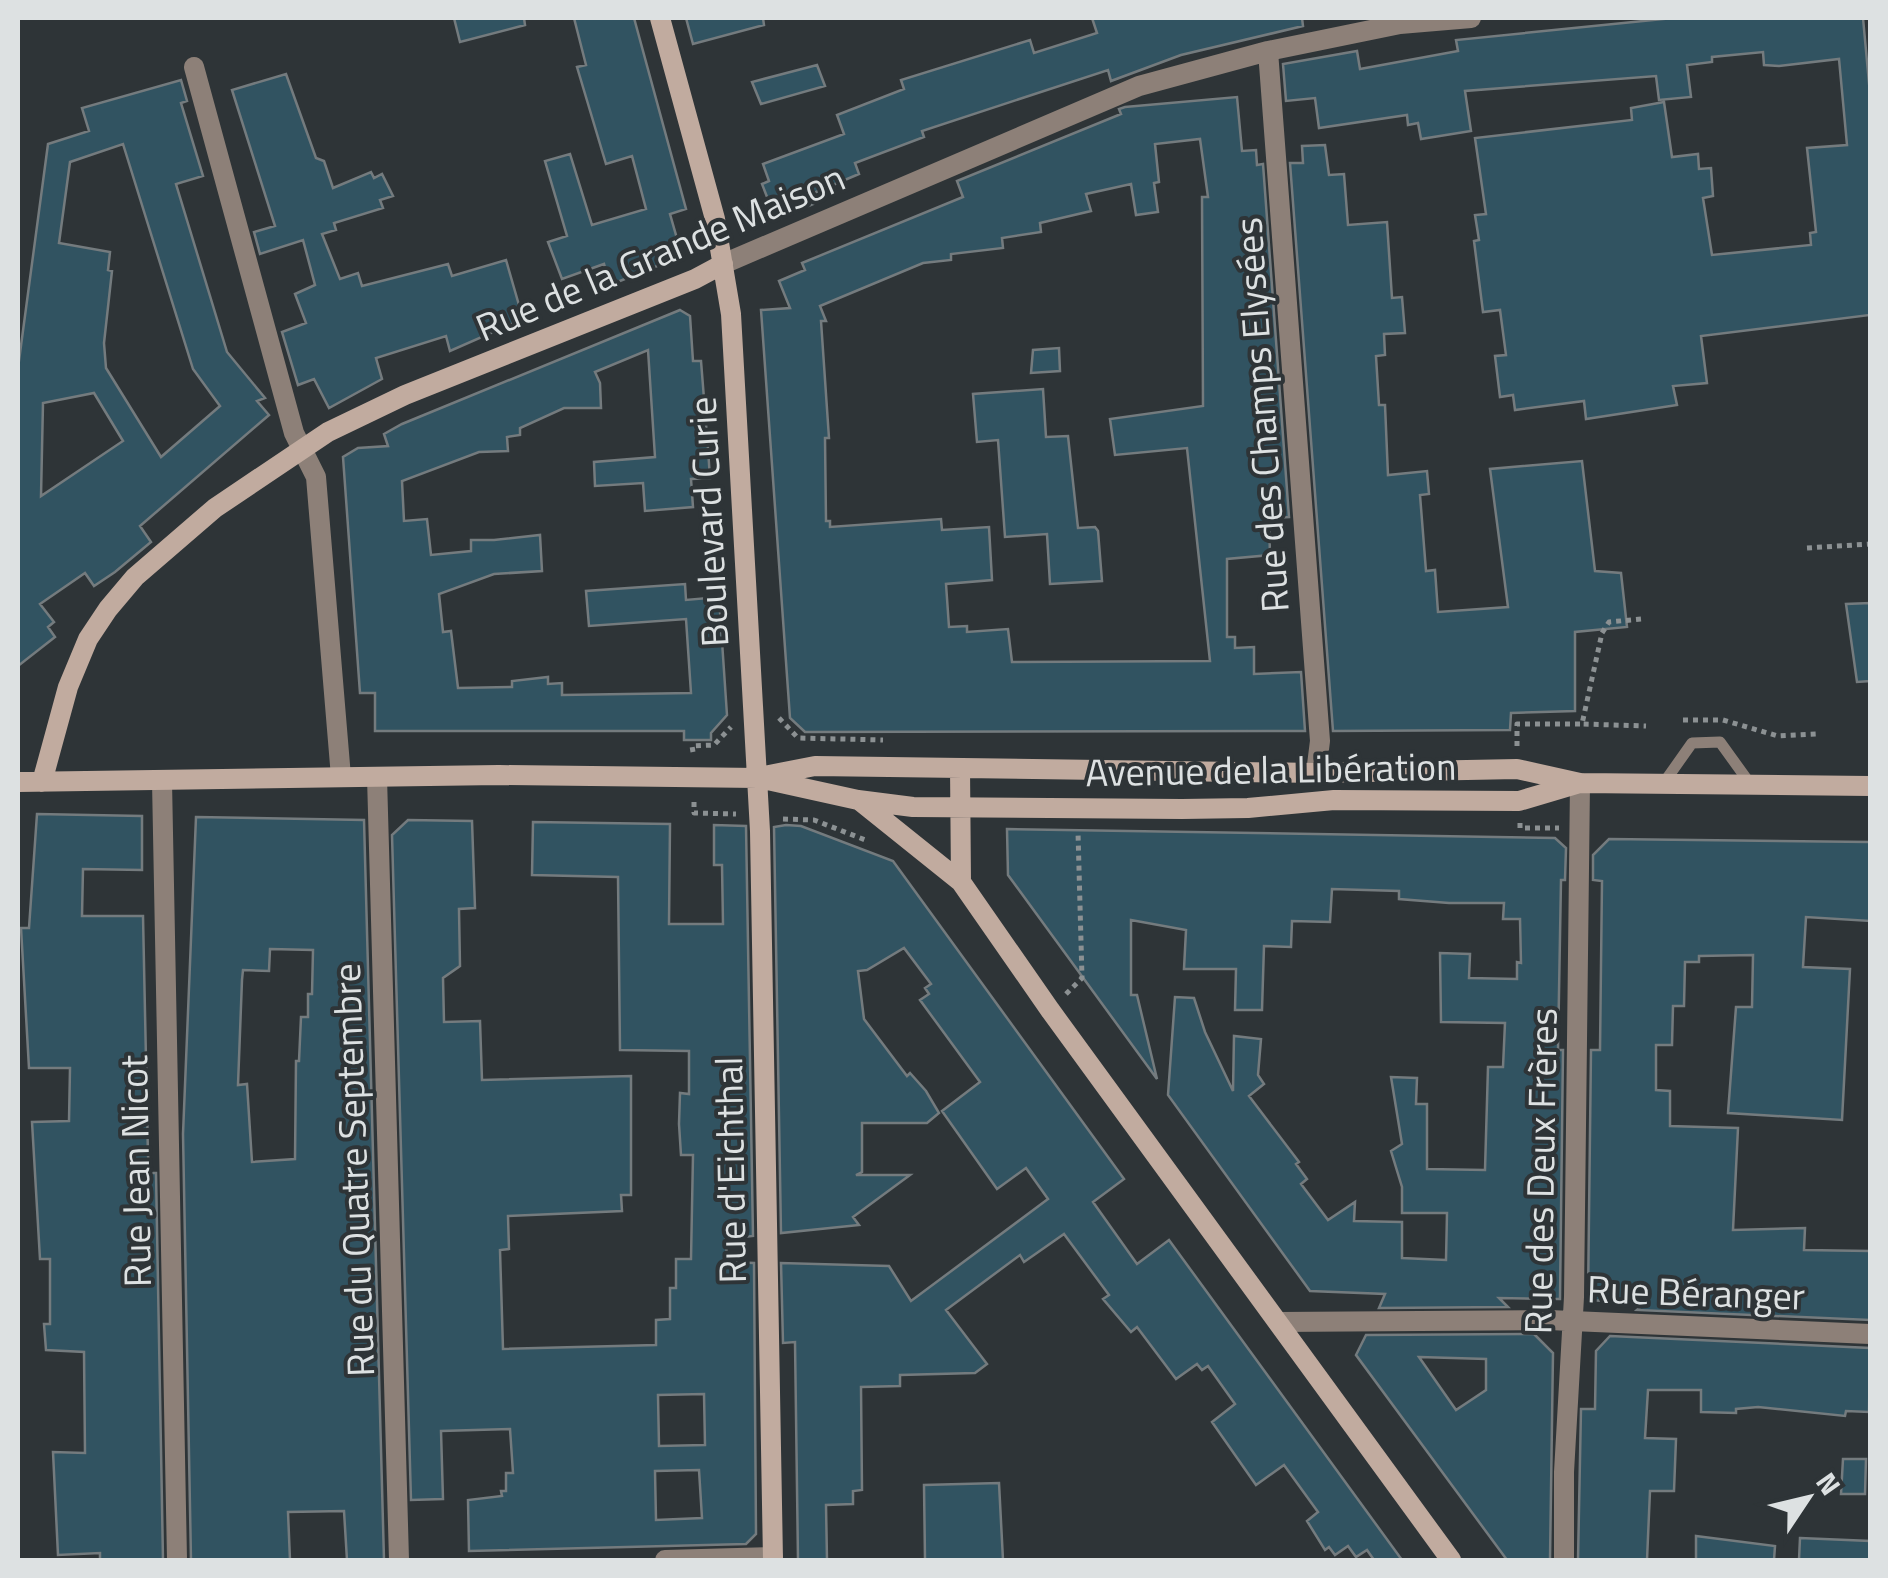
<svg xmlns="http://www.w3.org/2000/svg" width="1888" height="1578" viewBox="0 0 1888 1578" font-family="'Titillium Web',sans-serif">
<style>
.building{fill:#315361;stroke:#747b7e;stroke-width:2.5;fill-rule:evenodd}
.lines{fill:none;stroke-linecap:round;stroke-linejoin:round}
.path{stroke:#8c9193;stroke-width:5;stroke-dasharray:5 5;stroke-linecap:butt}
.lane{stroke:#8d8078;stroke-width:11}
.street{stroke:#8d8078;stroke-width:20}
.secondary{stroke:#c1ab9f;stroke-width:20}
.labels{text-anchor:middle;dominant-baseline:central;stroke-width:8;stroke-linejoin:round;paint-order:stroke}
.street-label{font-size:38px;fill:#dde1e2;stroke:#2e3437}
</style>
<rect width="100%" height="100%" fill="#2e3437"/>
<!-- building -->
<path class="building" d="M454,18H524L525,25L460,42Z
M574,18H634L686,209L670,214L682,256L610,285L604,264L562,279L548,242L567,236L545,161L570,154L592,225L646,209L632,156L606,164L577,67L586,65Z
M686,18H763L764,25L693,44Z
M1092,18H1302L1303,26L1181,55L1111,81L1108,70L922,131L924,137L855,163L859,174L809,195L813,204L776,220L762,184L769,181L763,164L844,134L837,115L904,89L901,80L1030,40L1034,53L1097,33Z
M1673,18H1863L1870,94V315L1701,336L1707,383L1673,386L1677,405L1586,419L1584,401L1515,410L1513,395L1500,397L1495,356L1506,355L1500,310L1483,312L1474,241L1479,240L1475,215L1486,214L1475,138L1632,120L1631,108L1664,102L1672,157L1698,154L1699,169L1711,168L1713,196L1703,198L1712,255L1811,245L1810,233L1816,232L1807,148L1847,145L1839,59L1779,66L1764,65L1763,52L1712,57V62L1687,65L1691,97L1659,100L1656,76L1465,91L1471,131L1421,139L1418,123L1408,125L1407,115L1319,128L1315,98L1286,101L1283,64L1357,51L1360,69L1458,51L1456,40Z
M817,65L825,86L761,104L752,82Z
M286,74L316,158L324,161L333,188L371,172L374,178L382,174L393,196L380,200L383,208L334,223L336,230L322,234L340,279L358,273L362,286L448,264L452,276L506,260L523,319L450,351L446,336L376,358L382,379L329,408L314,379L298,385L282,332L306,323L295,294L315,285L303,240L260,254L254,232L275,226L232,90Z
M181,80L187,101L181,103L203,176L176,184L227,352L265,398L257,401L269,415L140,526L151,542L115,572L94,586L85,573L40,604L54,622L48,627L55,637L18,666V368L48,144L89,131L82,108ZM123,144L193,369L220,406L161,457L106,368L104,343L112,271L108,270L110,252L59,243L70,162ZM94,393L123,441L41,496L43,403Z
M1237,97L1242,151L1256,150L1257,165L1263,164L1289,517L1269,518L1270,555L1227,559V637H1235V648L1254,647V674L1301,672L1305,731L805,732L790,718L761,310L790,308L779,281L805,270L802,263L963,197L957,181L1121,114L1119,109L1125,107ZM1200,139L1208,197H1202L1203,406L1110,419L1115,455L1187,448L1210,661L1012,662L1008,629L967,632V626L949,627L946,584L992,580L989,527L942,530L941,519L830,527V521H826L825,438H829L821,321H826L820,306L923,263L951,260V254L1003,248L1002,238L1041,232L1040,223L1091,211L1086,194L1131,184L1136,215L1158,212L1154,183L1159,182L1155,144Z
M1325,145L1329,175L1344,174L1348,225L1387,222L1392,298L1402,297L1405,333L1384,334L1385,355L1376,356L1379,405H1385L1388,475L1427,471L1429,494L1420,495L1426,571L1435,570L1438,612L1508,607L1490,469L1582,461L1595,571L1621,573L1627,627L1575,632V711L1511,713L1510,730L1333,731L1290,163H1303L1302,146Z
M680,310L690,316L693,361H701L708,449L710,478L691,479L693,507L645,511L643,483L595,486L594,462L655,457L648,350L595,372L600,383L601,408H564L520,428V435L507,437L508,451L479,452L402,481L404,521L427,519L431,555L471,551V540H494L540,535L542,571L494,574L439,594L443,632L451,631L458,688L512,687V681L548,677V684L562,683V695L691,693L686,619L589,626L586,591L685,584L686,600L719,597L727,715L711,733V740H684V731H375V693H360L343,457L358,448L388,446L384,434L402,424Z
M1059,348L1060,371L1031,373L1033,350Z
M1043,389L1046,437L1068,436L1078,528L1095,527L1098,531L1102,581L1050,584L1047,534L1005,537L998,440L977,442L973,394Z
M1870,603V681L1857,682L1846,604Z
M37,814L142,816V870L83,869L82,916H143L148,1156L150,1173H156L163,1560H100V1553L58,1555L53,1452L85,1453L84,1352L46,1350L44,1324H50V1259H40L32,1122L69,1121L70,1068H29L21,928H29Z
M196,817L364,820L384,1560H347L344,1511L288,1512L290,1560H191L183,1134ZM270,949L313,950L312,994H308V1017H301L299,1061H296L295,1159L252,1162L247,1084L238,1085L242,980L243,970L269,971Z
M408,820L472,821L475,908L459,909L460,966L443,978L444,1022L480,1021L482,1080L631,1076V1195H621L622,1211L508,1216L509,1249L500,1250L503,1349L656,1345V1320L670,1319V1288H676V1259H691L693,1155H681L679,1124L680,1093L689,1094V1051L620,1050L618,877L532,875L533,822L670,824L669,924H723L722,865H714V825L746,826L753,1236L726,1239L727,1262L754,1263L756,1534L746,1544L469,1551L468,1500L502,1496L501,1491H506V1473H513L510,1429L441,1431L443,1499L411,1500L392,835ZM704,1394L705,1445L659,1446L658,1395ZM699,1470L702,1518L656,1520L655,1471Z
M786,825L801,826L893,861L1124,1179L1093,1202L1137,1264L1169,1240L1402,1560H1374L1367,1550L1356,1557L1348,1546L1335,1555L1329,1547L1325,1550L1307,1521L1318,1512L1284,1465L1256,1485L1212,1422L1235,1404L1208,1366L1202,1370L1197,1364L1176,1379L1137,1327L1131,1332L1103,1299L1109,1295L1064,1234L1024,1262L1020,1255L946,1310L987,1364L975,1373L900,1375V1386L861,1387L862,1490L853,1491V1504L826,1505L827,1560H798L795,1342L783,1343L781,1263L889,1266L911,1301L1048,1199L1026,1168L997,1189L942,1111L980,1082L920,1000L929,994L925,988L931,984L904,948L867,970L858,971L864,1019L907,1076L910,1073L926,1091L939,1113L927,1123H862V1172L856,1175H910L853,1217L859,1225L781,1233L774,827Z
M1007,829L1555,838L1566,848L1565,880H1561L1558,1050H1563L1560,1299L1499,1298L1508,1307L1379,1308L1385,1294L1310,1291L1168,1095L1175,997L1194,998L1205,1032L1233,1091L1234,1036L1261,1039L1258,1075L1264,1084L1249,1096L1299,1162L1296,1164L1307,1179L1301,1184L1328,1220L1355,1202L1354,1221L1402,1222V1258L1446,1260L1447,1213H1402V1187L1391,1151L1402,1144L1391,1077L1417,1078L1416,1104H1427V1169L1485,1170L1488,1067H1503L1505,1023L1441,1022L1440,953L1470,954L1469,978L1517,979V962L1521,963L1520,919H1503L1504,903H1449L1399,899V891L1332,889L1330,922L1292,921L1291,947L1264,946L1262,1010H1235L1236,969H1184L1186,930L1131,920V995H1137L1157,1079L1008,875Z
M1609,839L1870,842V921L1806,917L1803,967L1850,969L1842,1120L1728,1113L1736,1007H1752L1753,955L1699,956V962H1685L1684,1006H1673L1672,1045H1656V1090L1670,1091V1126L1738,1128L1733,1230L1805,1228L1804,1250L1870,1251V1320L1637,1310L1645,1303L1588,1300L1591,1050H1600L1602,881L1593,880V855Z
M1534,1334L1553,1353L1550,1560H1507L1356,1355L1366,1335ZM1419,1357L1486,1359V1390L1456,1410Z
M1610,1336L1870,1348L1869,1412L1846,1411L1845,1416L1758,1407L1736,1409V1413L1701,1412V1390H1648L1645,1438L1676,1439L1674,1491H1650L1647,1560H1578L1581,1409H1595L1596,1351Z
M1843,1459H1866L1865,1494H1841Z
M999,1483L1003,1560L925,1559L924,1485Z
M1696,1536L1775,1546L1774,1560H1696Z
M1800,1538L1870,1541V1560H1799Z"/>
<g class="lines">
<!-- path -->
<path class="path" d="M1807,548L1870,544
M1641,619L1609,622L1602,633L1582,724L1646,726
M779,718L798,738L883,740
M1683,720H1723L1778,736L1817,734
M1517,746V724H1582
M693,752L692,746L714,745L731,727
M694,802V813L736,814
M783,819L814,820L868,841
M1520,823V828H1559
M1066,994L1082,978L1078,832"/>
<!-- lane -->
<path class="lane" d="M1663,784L1692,743L1720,742L1751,785"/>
<!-- street -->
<path class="street" d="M1268,51L1320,741L1316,773
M194,67L294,433L316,477L341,777
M723,264L1139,86L1268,51L1400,24L1471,18
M377,777L399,1560
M162,781L177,1560
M1278,1322L1549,1320L1870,1334
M665,1560L773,1557
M1564,1560V1472L1574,1297L1580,783"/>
<!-- secondary -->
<path class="secondary" d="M660,18L715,219L731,314L760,831L773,1560
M960,768L961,882
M764,776L815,766L1316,773L1517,769L1580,783L1870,786
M18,782L499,775L758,778L858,800L913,807L1182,809L1248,808L1334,800L1519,801L1580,783
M42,782L68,687L88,639L108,609L135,577L215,508L328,432L405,395L695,279L723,264
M860,801L961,882L1050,1010L1451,1560"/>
</g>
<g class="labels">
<!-- street labels -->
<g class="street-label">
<text transform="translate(660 252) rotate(-23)">Rue de la Grande Maison</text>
<text transform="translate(1261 415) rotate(-94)">Rue des Champs Elysées</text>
<text transform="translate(708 522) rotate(-93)">Boulevard Curie</text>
<text transform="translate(1271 769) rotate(-1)">Avenue de la Libération</text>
<text transform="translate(353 1170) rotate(-92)">Rue du Quatre Septembre</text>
<text transform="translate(730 1170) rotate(-91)">Rue d'Eichthal</text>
<text transform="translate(135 1171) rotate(-91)">Rue Jean Nicot</text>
<text transform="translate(1540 1171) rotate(-89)">Rue des Deux Frères</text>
<text transform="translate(1696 1292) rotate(2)">Rue Béranger</text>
</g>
</g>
<!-- border -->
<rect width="1888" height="1578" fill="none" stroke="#dde1e2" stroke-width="40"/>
<!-- north arrow -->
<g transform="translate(1808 1498) rotate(55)" stroke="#2e3437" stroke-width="8" paint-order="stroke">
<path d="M0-8L18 38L0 25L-18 38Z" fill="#dde1e2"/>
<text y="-15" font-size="28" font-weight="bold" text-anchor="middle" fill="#dde1e2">N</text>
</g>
</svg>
